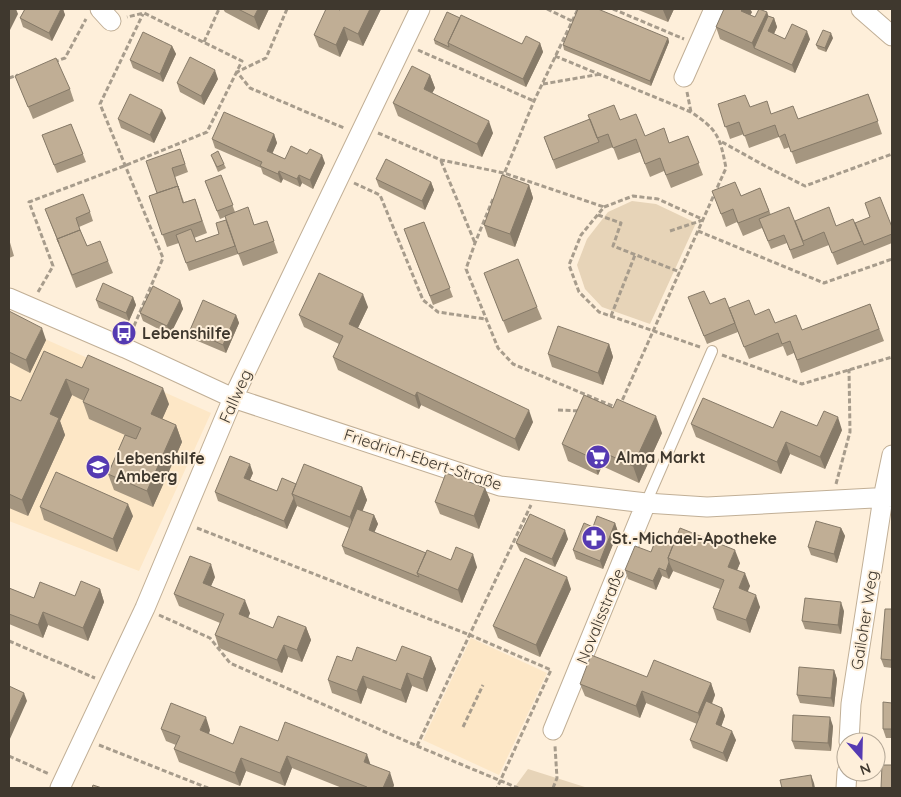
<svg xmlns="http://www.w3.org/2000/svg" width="901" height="797" viewBox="0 0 901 797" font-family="Quicksand,sans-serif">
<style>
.built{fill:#fde7c6}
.green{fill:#e7d4b8}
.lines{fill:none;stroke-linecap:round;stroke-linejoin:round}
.lane-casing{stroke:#c1af96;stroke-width:12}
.street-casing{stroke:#c1af96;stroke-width:21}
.path{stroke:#a79c8c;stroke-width:3;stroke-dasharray:5 2.5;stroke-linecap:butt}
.lane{stroke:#fff;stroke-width:10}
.street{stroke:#fff;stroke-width:19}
.wall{fill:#a59680}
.shaded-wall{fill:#867a68}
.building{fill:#c0ae95;stroke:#867a68}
.labels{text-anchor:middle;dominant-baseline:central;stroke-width:4;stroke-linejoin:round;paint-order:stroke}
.poi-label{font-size:16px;font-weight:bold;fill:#3f382e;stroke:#feefda;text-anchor:start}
.street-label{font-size:16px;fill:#3f382e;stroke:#feefda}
</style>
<rect width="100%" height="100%" fill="#feefda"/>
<!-- built -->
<path class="built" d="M9,323L211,413L139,571L9,521Z
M471,638L547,673L499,775L423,740Z"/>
<!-- green -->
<path class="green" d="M632,201L656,204L696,223L650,324L602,307L585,289L577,265L587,239L608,212Z
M528,769L588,788H514Z"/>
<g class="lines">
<defs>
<path id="lane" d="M646,503L712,351"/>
<path id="street" d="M100,9L111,21
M861,9L892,36
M684,77L714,9
M9,298L125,348L233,398L500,486L646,503L707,507L892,497
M553,730L646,503
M849,742L851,704L883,498L892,455
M60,788L145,608L233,398L420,9
M846,788L847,772"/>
</defs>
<!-- lane casing -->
<use href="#lane" class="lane-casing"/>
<!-- street casing -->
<use href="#street" class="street-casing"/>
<!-- path -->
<path class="path" d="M287,9L266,58L237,72L250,88L344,128
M547,9L572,21
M613,9L684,39
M204,42L219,9
M418,50L534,101
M555,56L691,112C718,130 720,137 726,168L621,403
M54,62L65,58L86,19
M9,78L18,75
M543,84L601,74
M687,92L691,112
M378,133L441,160L504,173L604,207
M722,142L767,167L805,186L892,154
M441,161L475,243
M502,179L534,101L578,9
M354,183L380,195L423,300L438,312L485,319
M493,199L475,243L466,269L498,348L513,364L615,407
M598,215L621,223L613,246L680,272
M670,231L703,220
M698,231L824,283L892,259
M38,292L53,266L29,202L124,166L207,132L242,61L144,13L127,17
M611,316L635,255
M131,333L163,258L100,104L143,14
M700,347L599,312L579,292L569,265L581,235L604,207L633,196L658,199L704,220
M722,355L802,384L892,357
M558,410L581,411
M836,484L850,432L849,369
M197,528L470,635L551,670L497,788
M159,615L210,638L230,663L417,746L518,788
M9,641L95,678
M463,727L483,685
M99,745L208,788
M417,746L531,505
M9,756L49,774
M553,788L557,778L555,746"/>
<!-- lane -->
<use href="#lane" class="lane"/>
<!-- street -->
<use href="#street" class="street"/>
</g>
<!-- wall -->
<path class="wall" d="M25,9H63L65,15L52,41L23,27L20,18Z
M223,9H269L259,30L225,12Z
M341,9H381L363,46L348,40L340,57L319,47L314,35Z
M636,9H674L668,22Z
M752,12L750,15L755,17L767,12L768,16L774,18L777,27L774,34L785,39H810L795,73L720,39L716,27Z
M460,18L522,44L540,43L543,52L526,87L435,44L434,40Z
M668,38L669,42L651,86L564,50L563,45Z
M833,38L826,52L818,49L816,45Z
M172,46L176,54L163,82L133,68L130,60Z
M430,75L435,88L432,93L493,133L482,157L398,116L393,103Z
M15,76L70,89L74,101L33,119Z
M218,79L204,105L180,92L177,83Z
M868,94L882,134L796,164L790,147L784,149L779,137L749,148L744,134L730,139L718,104L750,107L771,114L798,119Z
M166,118L154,143L121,128L118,119Z
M620,120L645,136L669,143L688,136L703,175L671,188L664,171L650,177L640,152L618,160L613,147L556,169L544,137Z
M71,124L86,162L57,173L42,135Z
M274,134L277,143L272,153L285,159L325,163L313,189L302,183L300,187L283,179L281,183L263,174L261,168L215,148L212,139Z
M180,149L188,172L175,177L184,202L195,199L207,233L194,238L196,242L219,234L226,220L225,217L220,219L205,181L221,175L235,212L254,225L267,221L278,253L243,266L230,232L238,254L189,271L179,243L167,247L149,196L157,193Z
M211,155L224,164L226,168L218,172Z
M376,179L431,182L434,190L425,210L379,187Z
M529,185L533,198L515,247L488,237L484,225Z
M760,188L771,215L795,223L836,226L855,223L892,227V243L837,265L829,245L793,259L787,243L771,249L762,228L743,236L737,222L726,227L712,191L741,196Z
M45,209L90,212L93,221L79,227L87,246L108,261L113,273L76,288Z
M424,222L453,297L433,305L404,229Z
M9,239L14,256L9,258Z
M484,273L537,307L542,319L508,333Z
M133,297L136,305L129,321L99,308L96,300Z
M688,297L730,310L755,315L775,323L802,330L870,304L884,341L801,373L794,353L787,356L783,346L749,359L738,332L707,344Z
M180,300L183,309L170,335L143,321L140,313Z
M368,307L358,328L533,422L519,451L421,405L419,409L338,370L333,357L339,344L304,327L299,315Z
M9,311L46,340L30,373L9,362Z
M236,315L239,323L226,353L193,339L190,330Z
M609,344L613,357L603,385L552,367L548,354Z
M82,368L169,404L162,419L176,425L182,442L153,507L114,490L108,474L125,435L89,419L83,402L84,401L72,395L60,421L65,435L28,516L9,508V396L21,401Z
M691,424L773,428L817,426L842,430L825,469L790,454L781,474L696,437Z
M662,433L639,483L602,466L598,475L568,461L562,444Z
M253,473L250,480L277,491L296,484L362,487L367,500L362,511L374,515L378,524L374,532L426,553L477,567L462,603L345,554L342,546L349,528L297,506L287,529L218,501L215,492Z
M485,488L490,500L479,529L440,514L435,502Z
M40,507L133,516L117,552L44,520Z
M615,523L618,532L603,569L576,559L573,550Z
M841,528L845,536L837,563L811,555L808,547Z
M568,539L555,567L520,551L516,543Z
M673,545L740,563L737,570L750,586L747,591L760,607L750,633L717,620L713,608L720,589L673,571L669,579L662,576L656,590L628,579L625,570L651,552Z
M215,577L211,586L250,613L248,618L273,628L306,627L311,640L302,662L288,657L282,673L219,648L215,635L220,623L179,606L174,594Z
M9,588L34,598L75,596L100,589L104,602L88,641L48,625L43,638L9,624Z
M571,589L540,657L498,638L493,626Z
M892,609V668L884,667L881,659Z
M844,611L841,634L805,629L802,621Z
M431,657L436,669L427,692L412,686L406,703L367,688L361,704L332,693L328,680L352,661H396Z
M834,670L837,679L834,707L800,703L797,695Z
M647,677L711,683L715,695L712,704L722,708L725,716L721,726L736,740L727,762L693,748L690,740L697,724L646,703L640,718L585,696L580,684Z
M892,703V738H886L883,729Z
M833,726L831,751L795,749L792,741Z
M161,729L210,730L209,734L233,744L278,741L371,765L394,785L393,788H342L292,768L285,786L246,771L240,786L179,762L174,749L176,745L166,741Z"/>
<!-- shaded-wall -->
<path class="shaded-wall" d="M10,9H16L18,14L9,32V10Z
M61,9H63L65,15L52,41L49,33Z
M258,9H269L259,30L254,17Z
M370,9H381L363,46L358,34Z
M664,9H674L668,22L663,10Z
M743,9H750L752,12L746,24L741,11Z
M767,12L771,24L774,18L777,27L771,40L754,48L752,43Z
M344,27L348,40L340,57L336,45Z
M807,31L810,39L795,73L792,65Z
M831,33L833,38L826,52L825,48Z
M668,38L669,42L651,86L650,81Z
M540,43L543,52L526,87L523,79Z
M172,46L176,54L163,82L160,74Z
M215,70L218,79L204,105L201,96Z
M430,75L435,88L428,101L424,89Z
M162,110L166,118L154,143L150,135Z
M489,121L493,133L482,157L477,144Z
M274,134L277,143L270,159L267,151Z
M322,155L325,163L313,189L310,180Z
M279,171L283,179L281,183L278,174Z
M299,175L302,183L300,187L297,179Z
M431,182L434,190L425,210L422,201Z
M529,185L533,198L515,247L510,234Z
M363,294L368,307L354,336L349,324Z
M133,297L136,305L129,321L126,313Z
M180,300L183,309L170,335L167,326Z
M236,315L239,323L226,353L223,345Z
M42,328L46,340L30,373L26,360Z
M609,344L613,357L603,385L598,373Z
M66,379L72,395L60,421L65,435L28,516L22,500L50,414Z
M163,388L169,404L157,431L151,414Z
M417,392L421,405L419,409L415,396Z
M529,410L533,422L519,451L515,439Z
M656,416L662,433L639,483L633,466Z
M838,417L842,430L825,469L820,457Z
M176,425L182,442L153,507L147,491Z
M786,442L790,454L781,474L777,462Z
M596,449L602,466L598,475L592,458Z
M250,464L253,473L247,486L244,478Z
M362,487L367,500L355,530L350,517Z
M485,488L490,500L479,529L474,516Z
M294,498L297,506L287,529L284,521Z
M128,504L133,516L117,552L113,539Z
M374,515L378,524L372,538L369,530Z
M615,523L618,532L603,569L600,561Z
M841,528L845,536L837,563L834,554Z
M565,530L568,539L555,567L552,559Z
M735,550L740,563L733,580L728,567Z
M473,554L477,567L462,603L458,590Z
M669,562L673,571L669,579L666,571Z
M211,564L215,577L207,595L203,583Z
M659,568L662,576L656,590L653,581Z
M745,573L750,586L744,601L739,588Z
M567,577L571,589L540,657L536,645Z
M100,589L104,602L88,641L83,628Z
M756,595L760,607L750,633L746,620Z
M245,600L250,613L244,627L239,614Z
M841,602L844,611L841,634L838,625Z
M43,612L48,625L43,638L38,625Z
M306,627L311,640L302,662L297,650Z
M284,645L288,657L282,673L277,660Z
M431,657L436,669L427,692L423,679Z
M834,670L837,679L834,707L831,698Z
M407,673L412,686L406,703L401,690Z
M363,676L367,688L361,704L357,691Z
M711,683L715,695L702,726L698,713Z
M642,691L646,703L640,718L636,706Z
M24,693L27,701L9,741V726Z
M722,708L725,716L719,733L716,724Z
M206,717L210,730L205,743L200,730Z
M830,717L833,726L831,751L828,743Z
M732,731L736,740L727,762L723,753Z
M367,754L371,766L364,762Z
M287,756L292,768L285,786L280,773Z
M241,758L246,771L240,786L235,773Z
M390,772L394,785L393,788H383Z
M811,775L814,783L815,788H813Z"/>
<!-- building -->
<path class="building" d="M25,9H61L49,33L20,18Z
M238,9H258L254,17Z
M326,9H337L340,10L341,9H370L358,34L344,27L336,45L314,35Z
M578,9H598L668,38L650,81L563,45Z
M724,9H743L741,11L755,17L759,9L767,12L752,43L716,27Z
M447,12L460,18L448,43L449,47L434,40Z
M461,15L522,44L526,36L540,43L523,79L448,43Z
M768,16L774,18L768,31L785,39L792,24L807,31L792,65L754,48Z
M823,30L831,33L825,48L816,45Z
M143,32L172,46L160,74L130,60Z
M190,57L215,70L201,96L177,83Z
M56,58L70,89L28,107L15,76Z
M412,66L430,75L424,89L489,121L477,144L393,103Z
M130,94L162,110L150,135L118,119Z
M868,94L878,121L791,152L785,134L779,137L775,125L744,136L739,122L725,127L718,104L745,95L750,107L767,101L771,114L793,106L798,119Z
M614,105L620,120L636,114L645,136L664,128L669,143L688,136L699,163L666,175L660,158L645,164L636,139L613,148L608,134L597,138L588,115Z
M224,112L274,134L267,151L285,159L291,146L307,154L310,149L322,155L310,180L299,175L297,179L279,171L278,174L260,166L262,162L212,139Z
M590,119L599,142L553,160L544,137Z
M71,124L83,154L54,165L42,135Z
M180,149L185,164L172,168L179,190L178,186L157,193L146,161Z
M218,151L224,164L217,167L211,155Z
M386,159L431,182L422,201L376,179Z
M221,175L233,205L217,211L205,181Z
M502,175L529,185L510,234L484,225Z
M735,182L741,196L760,188L769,211L738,223L733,209L721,214L712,191Z
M178,186L183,203L195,199L202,221L162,235L149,196Z
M83,194L90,212L76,218L80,230L57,239L59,243L45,209Z
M880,197L892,227V234L864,245L855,223L870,217L865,203Z
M248,207L254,225L267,221L274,241L238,254L225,216Z
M789,207L804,245L790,250L784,235L768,241L759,219Z
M829,207L836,226L853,219L862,241L832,253L824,232L803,241L795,221Z
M226,220L235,246L186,263L176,235L191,229L196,242L219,234L216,223Z
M424,222L450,288L430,296L404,229Z
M80,230L87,246L100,241L108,261L72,275L57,239Z
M518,259L537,307L503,321L484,273Z
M319,273L363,294L349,324L529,410L515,439L417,392L415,396L333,357L343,336L299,315Z
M103,283L133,297L126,313L96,300Z
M153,286L180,300L167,326L140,313Z
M704,291L710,304L725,298L735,323L704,336L688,297Z
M203,300L236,315L223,345L190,330Z
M749,300L755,315L769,309L775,323L796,315L802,330L870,304L879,329L797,360L790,341L782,344L778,333L744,347L729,308Z
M9,311L42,328L26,360L9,352Z
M558,326L609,344L598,373L548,354Z
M44,351L82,368L88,355L163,388L151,414L176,425L147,491L108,474L125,435L136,439L141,428L83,402L89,389L66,379L50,414L59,418L22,500L9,494V396L21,401Z
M584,395L613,408L617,399L656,416L633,466L596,449L592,458L562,444Z
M703,398L773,428L781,411L817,426L824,411L838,417L820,457L786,442L777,462L691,424Z
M230,456L250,464L244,478L277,491L282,478L296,484L292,494L294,498L284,521L215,492Z
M304,464L362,487L350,517L292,494Z
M56,472L128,504L113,539L40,507Z
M446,473L485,488L474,516L435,502Z
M357,509L374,515L369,530L426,553L417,573L419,577L342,546Z
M530,514L565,530L552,559L516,543Z
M597,516L615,523L600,561L573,550L584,523L593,527Z
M816,521L841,528L834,554L808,547Z
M680,528L735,550L728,567L745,573L739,588L756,595L746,620L713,608L724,580L668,558Z
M656,539L673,545L668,558L669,562L666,571L659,568L653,581L625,570L635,546L651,552Z
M456,547L473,554L458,590L417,573L427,550L451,560Z
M190,556L211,564L203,583L245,600L239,614L273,628L278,616L306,627L297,650L284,645L277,660L215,635L224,614L174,594Z
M525,558L567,577L536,645L493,626Z
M81,581L100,589L83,628L43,612L38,625L9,614V588L34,598L40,582L75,596Z
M805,598L841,602L838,625L802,621Z
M885,609H892V660L881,659Z
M402,646L431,657L423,679L407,673L401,690L363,676L357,691L328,680L337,656L352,661L357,647L396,661Z
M591,655L647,677L654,660L711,683L698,713L642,691L636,706L580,684Z
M799,667L834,670L831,698L797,695Z
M9,686L24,693L9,726Z
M706,701L722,708L716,724L732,731L723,753L690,740Z
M883,702L892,703V729H883Z
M171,703L206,717L200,730L233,744L240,726L278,741L285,722L367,754L364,762L390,772L383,788H367V787L287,756L280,773L241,758L235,773L174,749L180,736L161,729Z
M793,715L830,717L828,743L792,741Z
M882,765H892V788H881Z
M811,775L813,788H782L780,780Z
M93,785L102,788H92Z"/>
<!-- icons -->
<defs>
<symbol id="bus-disc" viewBox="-11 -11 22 22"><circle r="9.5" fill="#553ab2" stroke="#feefda"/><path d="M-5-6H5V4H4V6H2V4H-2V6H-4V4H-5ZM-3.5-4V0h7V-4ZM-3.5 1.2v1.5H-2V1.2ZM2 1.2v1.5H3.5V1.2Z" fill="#fff"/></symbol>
<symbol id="supermarket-disc" viewBox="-11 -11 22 22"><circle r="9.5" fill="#553ab2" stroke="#feefda"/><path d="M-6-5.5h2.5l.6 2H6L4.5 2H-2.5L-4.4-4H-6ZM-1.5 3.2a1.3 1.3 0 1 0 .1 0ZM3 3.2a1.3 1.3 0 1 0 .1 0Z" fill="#fff"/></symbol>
<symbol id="school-disc" viewBox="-11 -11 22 22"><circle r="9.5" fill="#553ab2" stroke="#feefda"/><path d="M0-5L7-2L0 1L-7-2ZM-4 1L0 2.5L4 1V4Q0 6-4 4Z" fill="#fff"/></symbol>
<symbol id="pharmacy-disc" viewBox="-11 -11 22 22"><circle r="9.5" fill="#553ab2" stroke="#feefda"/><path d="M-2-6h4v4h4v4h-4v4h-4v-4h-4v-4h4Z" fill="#fff"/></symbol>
</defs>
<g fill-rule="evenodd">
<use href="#bus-disc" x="110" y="319" width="28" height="28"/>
<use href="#supermarket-disc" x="584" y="443" width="28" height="28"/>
<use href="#school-disc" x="84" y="453" width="28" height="28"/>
<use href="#pharmacy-disc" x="580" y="524" width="28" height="28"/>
</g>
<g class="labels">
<!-- poi labels -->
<g class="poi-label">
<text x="142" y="333">Lebenshilfe</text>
<text x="616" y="457">Alma Markt</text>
<text x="116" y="458">Lebenshilfe<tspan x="116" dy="18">Amberg</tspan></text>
<text x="612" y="538">St.-Michael-Apotheke</text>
</g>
<!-- street labels -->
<g class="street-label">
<text transform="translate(235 396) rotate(-66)">Fallweg</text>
<text transform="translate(423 459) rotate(18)">Friedrich-Ebert-Straße</text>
<text transform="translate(600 616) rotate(-68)">Novalisstraße</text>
<text transform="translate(864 620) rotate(-81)">Gailoher Weg</text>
</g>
</g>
<!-- border -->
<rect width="901" height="797" fill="none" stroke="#3f382e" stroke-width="20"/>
<!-- north arrow -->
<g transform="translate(861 757) rotate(160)"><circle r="24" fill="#feefda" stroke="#b2a695"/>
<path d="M0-4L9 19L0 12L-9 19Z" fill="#553ab2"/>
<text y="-8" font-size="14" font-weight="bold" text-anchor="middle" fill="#3f382e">N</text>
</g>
</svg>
